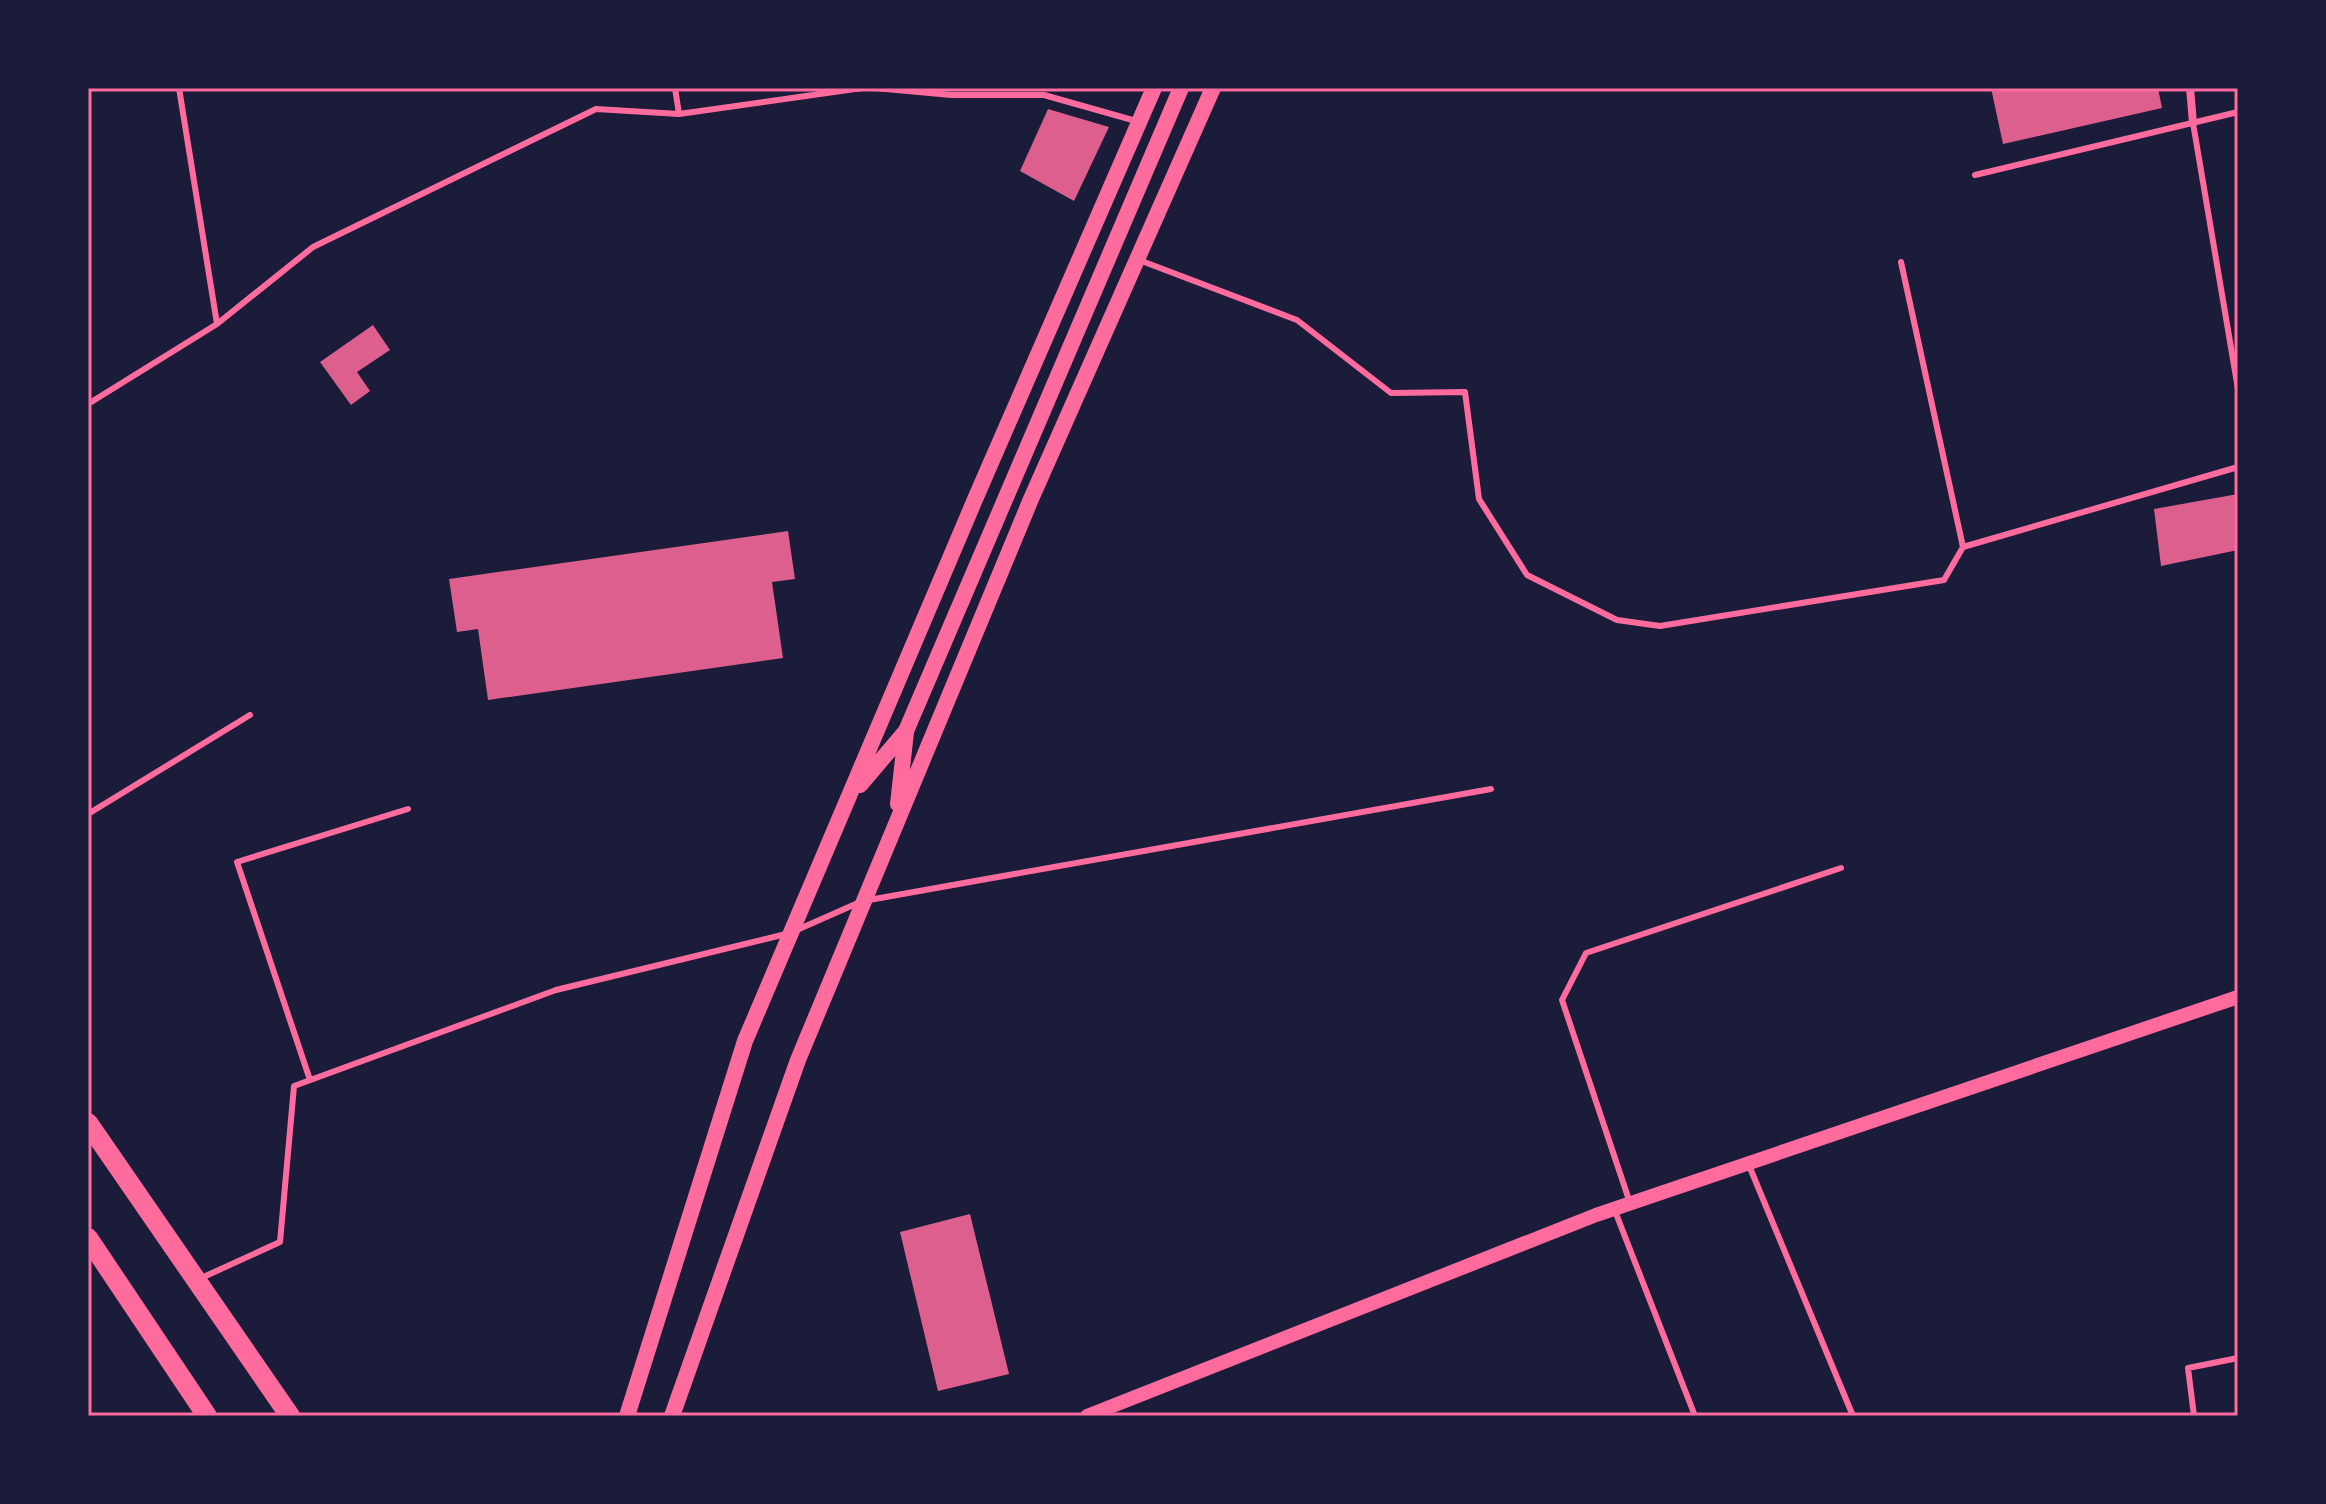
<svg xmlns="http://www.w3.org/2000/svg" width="2326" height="1504" viewBox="0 0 2326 1504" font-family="Jost,sans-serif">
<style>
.building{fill:#dd5f8e}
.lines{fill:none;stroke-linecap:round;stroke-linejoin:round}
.service{stroke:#ff6b9d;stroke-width:6}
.minor{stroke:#ff6b9d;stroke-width:8}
.tertiary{stroke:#ff6b9d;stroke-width:14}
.secondary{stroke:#ff6b9d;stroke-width:16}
.primary{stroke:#ff6b9d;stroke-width:20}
.neatline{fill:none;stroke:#ff6b9d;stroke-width:3}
</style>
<rect width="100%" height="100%" fill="#1b1b3a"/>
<!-- building -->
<path class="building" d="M1991,88H2158L2162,108L2003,144Z
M1048,109L1109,127L1074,201L1020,171Z
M373,325L390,350L357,372L370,391L351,405L320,362Z
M2238,494V550L2161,566L2154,509Z
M788,531L795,579L772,582L783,658L488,700L478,629L457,632L449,579Z
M970,1214L1009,1374L938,1391L900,1232Z"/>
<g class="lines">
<!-- service -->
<path class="service" d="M179,88L217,324
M675,88L679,114
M875,88L951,95H1044L1136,121
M2193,123L2238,389
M1975,175L2238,112
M1139,260L1297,320L1391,393L1465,392L1479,499L1527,575L1617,620L1660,626L1944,580L1963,547L2238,467
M1901,262L1963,547
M88,404L217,324L313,247L596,109L679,114L862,88
M88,814L250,715
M869,900L1491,789
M310,1080L237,862L408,809
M1748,1163L1853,1416
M1630,1203L1562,1000L1586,953L1841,868
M1615,1211L1695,1416
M199,1279L280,1242L294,1086L556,990L790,933L858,903
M2194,1416L2188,1368L2238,1358"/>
<!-- minor -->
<path class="minor" d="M2190,88L2193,123"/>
<!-- tertiary -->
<path class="tertiary" d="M1087,1416L1596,1215L2238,997"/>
<!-- secondary -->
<path class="secondary" d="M860,785L906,731L1181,88
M898,804L906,732
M627,1416L745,1041L976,497L1154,88
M672,1416L798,1060L1031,499L1213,88"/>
<!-- primary -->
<path class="primary" d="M88,1123L290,1416
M88,1238L207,1416"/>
</g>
<!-- border -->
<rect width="2326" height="1504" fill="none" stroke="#1b1b3a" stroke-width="180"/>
<rect x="90" y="90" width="2146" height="1324" class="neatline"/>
</svg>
